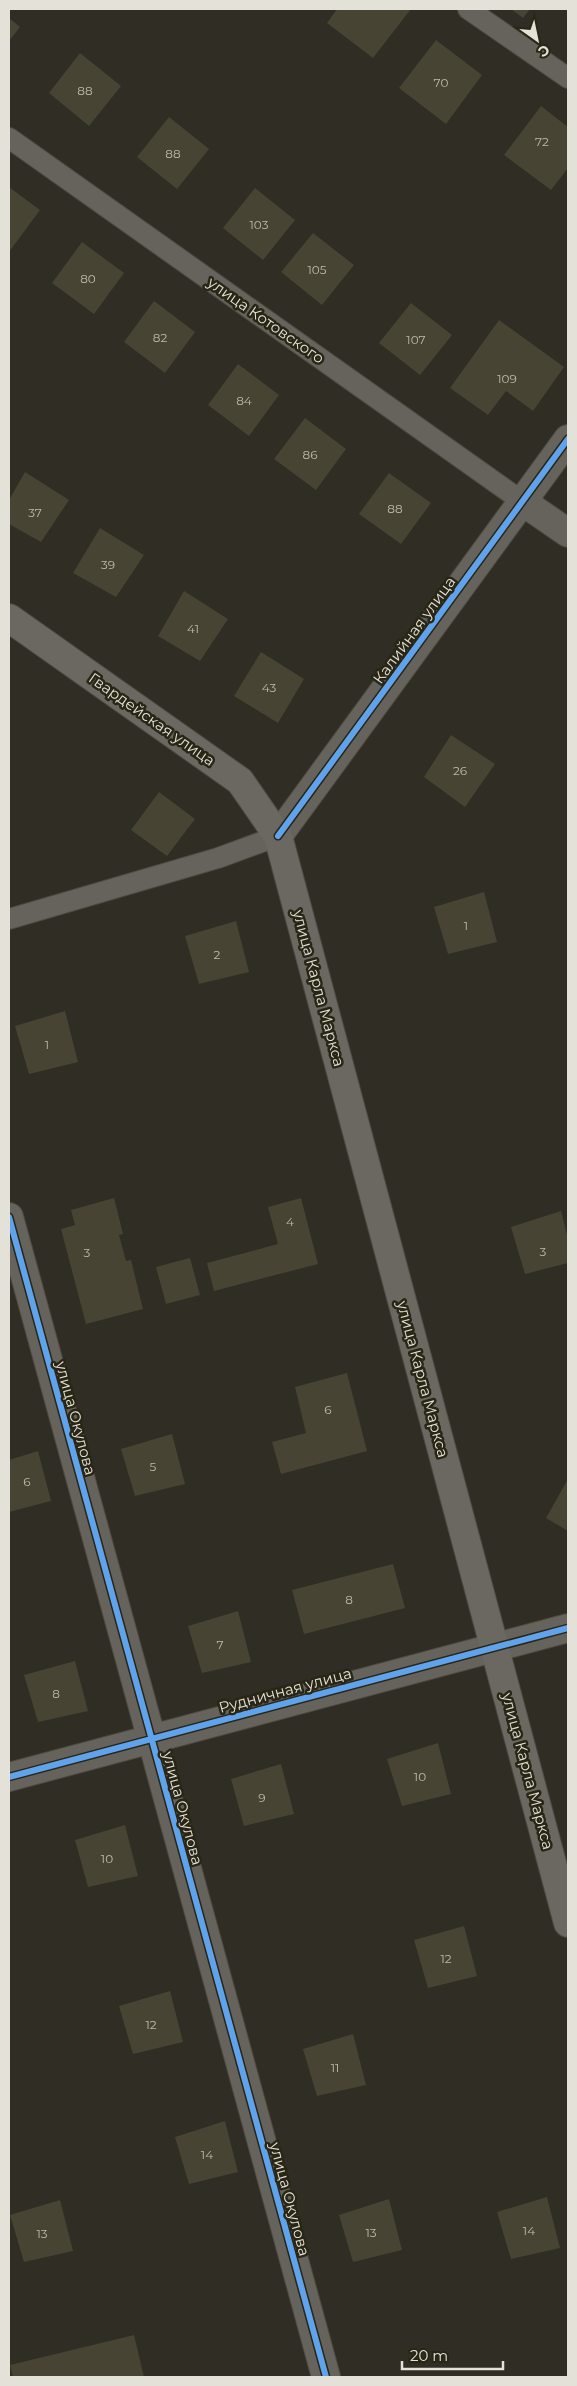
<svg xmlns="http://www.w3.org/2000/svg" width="577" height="2386" viewBox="0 0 577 2386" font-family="Montserrat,sans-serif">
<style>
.building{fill:#484433}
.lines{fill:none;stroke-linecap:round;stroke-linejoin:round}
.lane-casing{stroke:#4c4a42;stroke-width:22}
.street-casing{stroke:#4c4a42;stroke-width:30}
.secondary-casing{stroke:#4c4a42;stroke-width:30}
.lane{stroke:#65635b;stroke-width:20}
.street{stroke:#65635b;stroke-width:28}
.secondary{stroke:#6b6861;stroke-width:28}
.cycleway-casing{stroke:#292616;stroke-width:9}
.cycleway{stroke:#60a3ed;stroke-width:6}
.labels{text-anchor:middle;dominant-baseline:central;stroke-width:5;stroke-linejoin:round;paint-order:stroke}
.number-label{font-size:12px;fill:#bdbaaf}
.street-label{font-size:15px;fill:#e4e2d8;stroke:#292616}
</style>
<rect width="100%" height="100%" fill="#2f2d24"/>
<!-- building -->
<path class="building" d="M337,9H411L373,58L327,23Z
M511,9H530L523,18Z
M9,18L20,27L9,41Z
M436,40L482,75L446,124L399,88Z
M80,53L121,86L89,126L49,93Z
M541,106L568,127V168L551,190L504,155Z
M169,117L209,149L177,189L137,157Z
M9,187L40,210L9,252Z
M255,188L295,220L263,260L223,228Z
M313,233L354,265L322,305L281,272Z
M82,242L124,273L94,314L52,283Z
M154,301L195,332L165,373L124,342Z
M411,303L452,335L420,375L379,343Z
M499,320L564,367L533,411L506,391L488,415L450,388Z
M238,364L279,395L249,436L208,405Z
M305,418L346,449L316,490L274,459Z
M25,472L69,500L41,542L9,524V500Z
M389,473L431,503L401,544L359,514Z
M100,528L144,555L116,597L73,573Z
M184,591L228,619L200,661L158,636Z
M261,652L304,679L278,723L234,696Z
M451,735L495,764L465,807L424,777Z
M159,792L195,819L167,856L131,830Z
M484,892L497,942L448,954L434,907Z
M236,921L249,972L199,984L185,936Z
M65,1011L78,1062L29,1074L15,1026Z
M114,1198L123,1234L119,1235L126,1261L131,1260L143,1309L86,1324L61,1229L75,1225L71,1210Z
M301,1198L318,1264L214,1291L207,1263L278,1244L268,1207Z
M561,1211L568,1239V1263L525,1274L511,1227Z
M190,1258L200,1295L166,1304L156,1267Z
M347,1373L367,1451L281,1474L272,1442L306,1433L295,1387Z
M172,1434L185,1484L135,1496L121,1449Z
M38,1451L51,1501L9,1512V1460Z
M568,1479V1531L546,1518Z
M393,1564L405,1608L304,1634L292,1590Z
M238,1611L251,1662L202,1673L188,1626Z
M75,1661L88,1711L38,1722L24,1675Z
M438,1743L451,1794L402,1806L387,1759Z
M281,1764L294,1814L244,1826L231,1779Z
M125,1825L138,1876L88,1887L75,1840Z
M464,1926L477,1976L428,1988L414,1940Z
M170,1991L183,2042L133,2054L119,2006Z
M353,2034L366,2085L317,2096L303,2049Z
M225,2121L238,2172L189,2184L175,2137Z
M547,2197L560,2248L511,2259L497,2212Z
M389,2199L402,2250L353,2262L339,2215Z
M60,2200L73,2251L24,2262L10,2215Z
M134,2335L144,2377H13L10,2365Z"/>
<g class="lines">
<defs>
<path id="lane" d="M468,9L568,78
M9,138L523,502
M9,919L218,858L278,836"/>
<path id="street" d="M523,502L568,533
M278,836L568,439
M9,1217L326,2377
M9,1777L568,1628"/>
<path id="secondary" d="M9,618L240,781L278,836L568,1923"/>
</defs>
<!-- lane casing -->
<use href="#lane" class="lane-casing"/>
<!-- street casing -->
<use href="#street" class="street-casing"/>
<!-- secondary casing -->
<use href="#secondary" class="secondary-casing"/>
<!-- lane -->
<use href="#lane" class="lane"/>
<!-- street -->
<use href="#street" class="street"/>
<!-- secondary -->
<use href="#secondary" class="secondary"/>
<defs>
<path id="cycleway" d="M278,836L568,439
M9,1217L326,2377
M9,1777L568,1628"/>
</defs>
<!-- cycleway casing -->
<use href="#cycleway" class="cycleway-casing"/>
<!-- cycleway -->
<use href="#cycleway" class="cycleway"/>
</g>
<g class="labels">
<!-- number labels -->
<g class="number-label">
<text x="441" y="82">70</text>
<text x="85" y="90">88</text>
<text x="542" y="141">72</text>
<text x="173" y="153">88</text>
<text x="259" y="224">103</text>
<text x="317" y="269">105</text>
<text x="88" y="278">80</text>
<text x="160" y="337">82</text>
<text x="416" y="339">107</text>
<text x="507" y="378">109</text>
<text x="244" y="400">84</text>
<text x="310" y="454">86</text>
<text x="395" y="508">88</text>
<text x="35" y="512">37</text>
<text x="108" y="564">39</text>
<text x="193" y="628">41</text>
<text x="269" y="687">43</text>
<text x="460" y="770">26</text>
<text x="466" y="925">1</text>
<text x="217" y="954">2</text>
<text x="47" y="1044">1</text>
<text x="290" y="1221">4</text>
<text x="543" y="1251">3</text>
<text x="87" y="1252">3</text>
<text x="328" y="1409">6</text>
<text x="153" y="1466">5</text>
<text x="27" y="1481">6</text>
<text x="349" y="1599">8</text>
<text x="220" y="1644">7</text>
<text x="56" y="1693">8</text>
<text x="420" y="1776">10</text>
<text x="262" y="1797">9</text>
<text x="107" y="1858">10</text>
<text x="446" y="1958">12</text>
<text x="151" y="2024">12</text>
<text x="335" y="2067">11</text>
<text x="207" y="2154">14</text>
<text x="529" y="2230">14</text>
<text x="371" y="2232">13</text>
<text x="42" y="2233">13</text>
</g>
<!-- street labels -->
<g class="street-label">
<text transform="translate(266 320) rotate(35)">улица Котовского</text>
<text transform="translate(414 630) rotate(-54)">Калийная улица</text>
<text transform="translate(152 719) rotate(35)">Гвардейская улица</text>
<text transform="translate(319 988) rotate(75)">улица Карла Маркса</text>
<text transform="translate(423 1379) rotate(75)">улица Карла Маркса</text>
<text transform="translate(76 1418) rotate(75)">улица Окулова</text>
<text transform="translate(285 1690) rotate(-15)">Рудничная улица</text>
<text transform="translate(528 1771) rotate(75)">улица Карла Маркса</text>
<text transform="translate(183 1808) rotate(75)">улица Окулова</text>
<text transform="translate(290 2199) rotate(75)">улица Окулова</text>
</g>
</g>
<!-- border -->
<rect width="577" height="2386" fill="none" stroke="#e4e2d8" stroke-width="20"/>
<!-- north arrow -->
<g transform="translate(537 40) rotate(147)" stroke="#292616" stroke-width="4" paint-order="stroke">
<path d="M0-4L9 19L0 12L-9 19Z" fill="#e4e2d8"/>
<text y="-8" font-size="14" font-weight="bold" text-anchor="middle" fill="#e4e2d8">С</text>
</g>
<!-- scale -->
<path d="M402 2361v8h101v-8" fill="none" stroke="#e4e2d8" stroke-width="2.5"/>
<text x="410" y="2361" font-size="15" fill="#e4e2d8" stroke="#292616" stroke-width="4" paint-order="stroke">20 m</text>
</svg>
